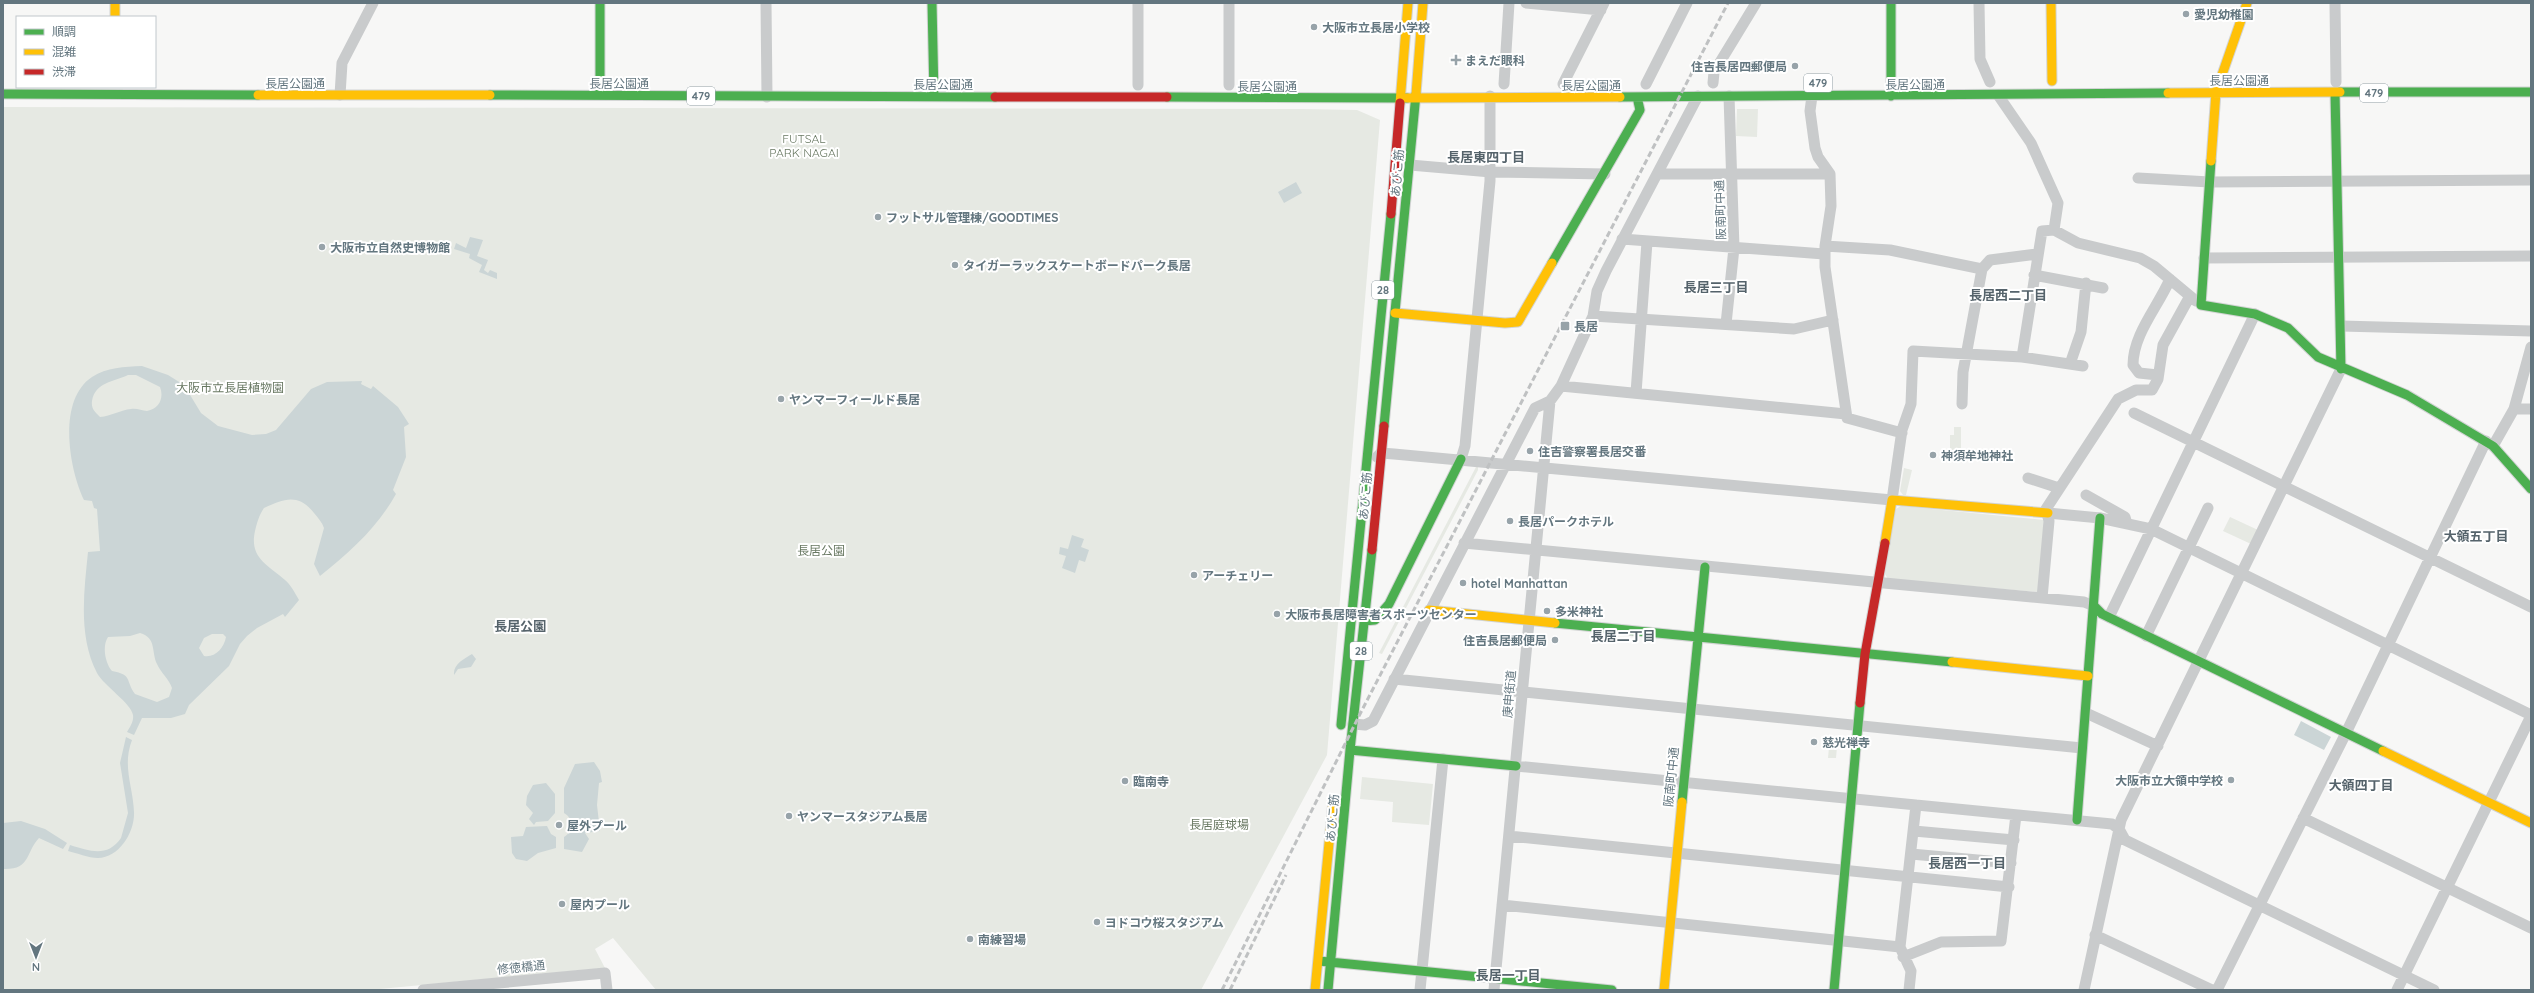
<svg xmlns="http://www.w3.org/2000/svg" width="2534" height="993" viewBox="0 0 2534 993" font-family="Quicksand,'Noto Sans JP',sans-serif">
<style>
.green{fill:#e6e9e3}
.water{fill:#cbd5d6;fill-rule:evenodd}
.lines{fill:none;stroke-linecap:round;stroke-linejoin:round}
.fast-casing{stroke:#d2d4d4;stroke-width:11}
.slow-casing{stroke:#d2d4d4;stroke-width:11}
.jam-casing{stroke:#d2d4d4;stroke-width:11}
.street{stroke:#c9cbcc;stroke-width:11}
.fast{stroke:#4caf50;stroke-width:9}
.slow{stroke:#ffc107;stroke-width:9}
.jam{stroke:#c62828;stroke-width:9}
.rail{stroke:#bfc1c2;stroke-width:3;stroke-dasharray:6 3;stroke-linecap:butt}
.poi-dot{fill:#97a3a9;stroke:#fff;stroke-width:1.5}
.labels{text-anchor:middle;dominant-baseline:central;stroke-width:4;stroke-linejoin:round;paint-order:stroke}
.shield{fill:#fff;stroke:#929fa5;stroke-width:1}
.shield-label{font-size:11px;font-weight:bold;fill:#63767f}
.poi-label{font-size:12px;font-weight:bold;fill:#63767f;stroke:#fff;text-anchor:start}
.street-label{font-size:12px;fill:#63767f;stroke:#fff}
.park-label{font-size:12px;fill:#687862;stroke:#fff}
.neighbourhood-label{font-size:13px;font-weight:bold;fill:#55636b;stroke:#fff}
</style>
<rect width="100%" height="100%" fill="#f7f7f6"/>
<!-- green -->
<path class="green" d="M3,107L1302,109L1357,110L1380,120L1327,755L1201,990H656L613,938L595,949L605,968L369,990H3Z
M1737,109H1758L1757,137L1736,136Z
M1954,427H1961V450H1950V435H1954Z
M1476,467H1478V470L1382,654L1379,653Z
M1904,468L1912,470L1906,495H1903L1900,491Z
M1901,506L2044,520L2039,590L2037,592L1888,579L1885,574L1896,509Z
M2230,517L2258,530L2251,544L2223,531Z
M1830,736H1838L1836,758H1828Z
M1362,777L1433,784L1429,825L1392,822L1393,802L1360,799Z"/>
<!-- water -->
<path class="water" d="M1296,182L1302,193L1284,203L1278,192Z
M470,237L483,240L477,256L488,260L484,270L488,273L490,270L497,273V279L479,272L482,265L469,258L470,254L454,249L456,243L466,248Z
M142,366L168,375L184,385L201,413L218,426L252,435L266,434L276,430L311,389L327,382L362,381L361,384L371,389L373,386L398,407L409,424L404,427L406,457L393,490L396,494C377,528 350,552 320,576L314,564L324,528C322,522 318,518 314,513C298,493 284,499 264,508C259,515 257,523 255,531C249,558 268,565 285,580C291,585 295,593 299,600L285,617L283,614L257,628L247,636L240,644L229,666L189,705L185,714L171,718H142L134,735L127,732C130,727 134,721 133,715C131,703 104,686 97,673C78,636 84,592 88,552L100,551L97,509L94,508L92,501L84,500C69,469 57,400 92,377C107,367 124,367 142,366ZM128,375H136L160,387C164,397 160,409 147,411C142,411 137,408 131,409C121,410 111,416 100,417C95,412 91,409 92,401C95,382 114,382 128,375ZM140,633C157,638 151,652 157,664C161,673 169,679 172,688L169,697L157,702L135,694C125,680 133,675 112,671C105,663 102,646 108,637L130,636ZM223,634L226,637C224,648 215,658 204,656L199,648L204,638L212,634Z
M1072,535L1084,539L1081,547L1089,550L1085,562L1079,560L1075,573L1062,568L1066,556L1059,554L1060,547L1068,549Z
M472,654L476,659L471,667L458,669L454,675C453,664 464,659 472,654Z
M2301,721L2331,737L2324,750L2294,735Z
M126,737L132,740C122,766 133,786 134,812C135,832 119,858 98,858C88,858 77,853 68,851L70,845C90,851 107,858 121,838L128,813L120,763Z
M594,762L600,771L602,782L599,783L597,805L600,831L585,833L589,839L582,852L564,849V837C575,830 574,819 564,813V788L575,764Z
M546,783L555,794V813L548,821L536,822L534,825L529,819L533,813L526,805L527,796L533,785Z
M21,821L45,829L67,843L63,849L39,838C25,853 31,870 3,869V823Z
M547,826L551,834L556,837V848L538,853L527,861L516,859L512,853L511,837L523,836L526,827Z"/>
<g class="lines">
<defs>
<path id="fast" d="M600,3V95
M932,3L934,96
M1891,3V96
M2340,92H2531
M2335,93L2341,369
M3,94L258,95
M490,95L995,97
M1167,97L1407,98
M1620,97L2168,93
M2211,161L2201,305L2255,314L2288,328L2318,357L2407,395L2493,446L2531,489
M1552,263L1640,110L1637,97
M1384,426L1416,94
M2094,606L2102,614L2383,751
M1364,621L1375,620L1389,604L1461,459
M1555,623L1952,662
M1341,725L1391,214
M1350,750L1516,766
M1682,802L1705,567
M2077,820L2100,518
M1319,961L1612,990
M1328,990L1350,750L1372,550
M1834,990L1860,703"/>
<path id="slow" d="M115,3V17
M2051,3L2052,81
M2168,93L2340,92
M1416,94L1423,3
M258,95H490
M1407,98L1620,97
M1400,103L1408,3
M2211,161L2216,92L2247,3
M1395,313L1505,323L1518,322L1552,263
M1885,543L1892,500L2048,513
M1429,610L1555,623
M1952,662L2088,676
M2383,751L2531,823
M1315,990L1333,801
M1664,990L1682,802"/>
<path id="jam" d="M995,97H1167
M1391,214L1400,103
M1372,550L1384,426
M1860,703L1865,654L1885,543"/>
</defs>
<!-- fast casing -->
<use href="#fast" class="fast-casing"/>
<!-- slow casing -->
<use href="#slow" class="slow-casing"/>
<!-- jam casing -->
<use href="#jam" class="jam-casing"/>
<!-- street -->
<path class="street" d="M766,3L767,97
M1138,3V85
M1229,3V85
M1526,3L1601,10
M1979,3L1980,59L1990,82
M2335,3L2336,82
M1713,83L1714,72L1756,3
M1504,84L1509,3
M1563,84L1604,3
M1646,84L1687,3
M340,95L342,63L373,3
M1998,95L2031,143L2058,203L2054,230
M1812,96L1810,111L1815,148L1818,157L1830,174L1831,206L1825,246
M1410,165L1491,172L1605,174
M1657,174H1830
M2138,178L2210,182L2531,180
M1622,239L1824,254
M2204,258L2531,256
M2034,275L2103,288
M1593,316L1794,329L1833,320
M1726,324L1734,248L1729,96
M2341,326L2531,331
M2022,357L2042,231L2054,230L2078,243L2140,258L2154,266L2196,301
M2070,364L2081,332L2086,283
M2158,375L2139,373L2133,365C2133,334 2158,307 2170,279
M1561,386L1846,414
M1636,393L1647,242
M1962,404L1963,372L1982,269L1990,260L2037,254
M2514,409H2531
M2134,413L2531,607
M1902,433L1847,418L1825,267V246L1890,250L1982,269
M2493,446L2514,409L2531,347
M1377,457L1381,453L1394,454L1892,500L1902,430L1911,404L1913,351L2022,357L2083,366
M1461,459L1465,446L1490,181V96
M2028,478L2059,488
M2086,495L2125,517L2127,524
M2048,513L2100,518L2151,529L2531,715
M1464,543L2084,602L2094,606
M2042,598L2049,521L2046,509L2118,399L2136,390H2152L2158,379L2163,345L2190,296
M2109,617L2255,314
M2146,636L2208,508
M1394,679L2082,748
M2086,713L2158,746
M1353,724L1365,725L1373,721L1535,408L1550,401L1561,386L1593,316L1597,291L1606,271L1698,96
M1516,766L2112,824L2119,829L2125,840L2434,990
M2303,818L2531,928
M1914,831L2014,840
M1509,836L2009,887
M1911,854L2011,863
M1502,905L1900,947
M2095,935L2212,990
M1903,957L1941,942L2001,941L2016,815
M423,990L605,973L607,990
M1420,990L1443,759
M1494,990L1550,401
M1909,990L1911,971L1900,947L1916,805
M2084,990L2121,820L2341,369
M2217,990L2346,733L2486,441
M2397,990L2531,716"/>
<!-- fast -->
<use href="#fast" class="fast"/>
<!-- slow -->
<use href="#slow" class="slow"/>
<!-- jam -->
<use href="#jam" class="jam"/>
<!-- rail -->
<path class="rail" d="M1222,990L1360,714L1728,3
M1230,990L1286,875"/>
</g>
<!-- markers -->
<g class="poi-dot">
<circle cx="2186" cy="14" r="4"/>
<circle cx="1314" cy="27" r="4"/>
<path d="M1454 54h4v4h4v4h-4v4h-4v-4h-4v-4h4z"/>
<circle cx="1795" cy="66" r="4"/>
<circle cx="878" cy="217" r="4"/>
<circle cx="322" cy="247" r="4"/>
<circle cx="955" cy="265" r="4"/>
<rect x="1560" y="321" width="10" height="10" rx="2"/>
<circle cx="781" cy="399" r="4"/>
<circle cx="1530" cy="451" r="4"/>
<circle cx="1933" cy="455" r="4"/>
<circle cx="1510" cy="521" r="4"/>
<circle cx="1194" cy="575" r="4"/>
<circle cx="1463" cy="583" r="4"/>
<circle cx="1547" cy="611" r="4"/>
<circle cx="1277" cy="614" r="4"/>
<circle cx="1555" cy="640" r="4"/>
<circle cx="1814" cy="742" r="4"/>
<circle cx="2231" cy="780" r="4"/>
<circle cx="1125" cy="781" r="4"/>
<circle cx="789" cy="816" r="4"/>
<circle cx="559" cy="825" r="4"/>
<circle cx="562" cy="904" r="4"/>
<circle cx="1097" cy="922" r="4"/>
<circle cx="970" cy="939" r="4"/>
</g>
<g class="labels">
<!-- shield labels -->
<g class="shield">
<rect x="1804" y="74" width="28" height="18" rx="3"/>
<rect x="2360" y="84" width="28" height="18" rx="3"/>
<rect x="687" y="87" width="28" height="18" rx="3"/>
<rect x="1372" y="281" width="22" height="18" rx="3"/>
<rect x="1350" y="642" width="22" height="18" rx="3"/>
</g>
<g class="shield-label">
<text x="1818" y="83">479</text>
<text x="2374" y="93">479</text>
<text x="701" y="96">479</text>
<text x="1383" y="290">28</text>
<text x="1361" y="651">28</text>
</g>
<!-- poi labels -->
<g class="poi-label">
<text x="2194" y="14">愛児幼稚園</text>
<text x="1322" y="27">大阪市立長居小学校</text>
<text x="1465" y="60">まえだ眼科</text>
<text x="1787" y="66" text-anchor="end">住吉長居四郵便局</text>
<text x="886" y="217">フットサル管理棟/GOODTIMES</text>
<text x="330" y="247">大阪市立自然史博物館</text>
<text x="963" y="265">タイガーラックスケートボードパーク長居</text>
<text x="1574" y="326">長居</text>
<text x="789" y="399">ヤンマーフィールド長居</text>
<text x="1538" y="451">住吉警察署長居交番</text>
<text x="1941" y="455">神須牟地神社</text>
<text x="1518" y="521">長居パークホテル</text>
<text x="1202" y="575">アーチェリー</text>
<text x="1471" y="583">hotel Manhattan</text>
<text x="1555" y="611">多米神社</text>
<text x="1285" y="614">大阪市長居障害者スポーツセンター</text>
<text x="1547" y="640" text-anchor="end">住吉長居郵便局</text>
<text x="1822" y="742">慈光禅寺</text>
<text x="2223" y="780" text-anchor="end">大阪市立大領中学校</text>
<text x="1133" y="781">臨南寺</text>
<text x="797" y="816">ヤンマースタジアム長居</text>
<text x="567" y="825">屋外プール</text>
<text x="570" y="904">屋内プール</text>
<text x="1105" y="922">ヨドコウ桜スタジアム</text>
<text x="978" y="939">南練習場</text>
</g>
<!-- street labels -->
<g class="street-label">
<text x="2239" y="80">長居公園通</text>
<text x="295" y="83">長居公園通</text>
<text x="619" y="83">長居公園通</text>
<text x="943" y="84">長居公園通</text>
<text x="1915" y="84">長居公園通</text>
<text x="1591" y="85">長居公園通</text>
<text x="1267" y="86">長居公園通</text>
<text transform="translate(1397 173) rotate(-85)">あびこ筋</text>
<text transform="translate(1720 210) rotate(-92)">阪南町中通</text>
<text transform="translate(1365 496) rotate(-85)">あびこ筋</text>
<text transform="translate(1509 694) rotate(-85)">庚申街道</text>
<text transform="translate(1671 777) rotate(-84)">阪南町中通</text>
<text transform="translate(1332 818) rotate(-85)">あびこ筋</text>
<text transform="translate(521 967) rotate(-6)">修徳橋通</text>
</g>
<!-- park labels -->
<g class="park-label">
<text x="804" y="138">FUTSAL<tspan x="804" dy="14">PARK NAGAI</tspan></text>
<text x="230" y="387">大阪市立長居植物園</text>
<text x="821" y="550">長居公園</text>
<text x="1219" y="824">長居庭球場</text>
</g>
<!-- neighbourhood labels -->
<g class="neighbourhood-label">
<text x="1486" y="157">長居東四丁目</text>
<text x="1716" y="287">長居三丁目</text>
<text x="2008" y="295">長居西二丁目</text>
<text x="2476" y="536">大領五丁目</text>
<text x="520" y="626">長居公園</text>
<text x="1623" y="636">長居二丁目</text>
<text x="2361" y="785">大領四丁目</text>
<text x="1967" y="863">長居西一丁目</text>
<text x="1508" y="975">長居一丁目</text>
</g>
</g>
<!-- border -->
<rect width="2534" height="993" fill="none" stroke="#63767f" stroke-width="8"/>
<!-- legend -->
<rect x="16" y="16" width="140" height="72" fill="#ffffff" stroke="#c1c8cc"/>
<rect x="24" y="29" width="20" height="6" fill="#4caf50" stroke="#c1c8cc"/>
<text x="52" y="36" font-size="12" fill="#63767f">順調</text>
<rect x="24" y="49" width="20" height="6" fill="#ffc107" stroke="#c1c8cc"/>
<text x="52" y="56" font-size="12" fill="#63767f">混雑</text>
<rect x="24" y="69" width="20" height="6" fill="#c62828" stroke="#c1c8cc"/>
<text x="52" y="76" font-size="12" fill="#63767f">渋滞</text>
<!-- north arrow -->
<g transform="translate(36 957) rotate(180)" stroke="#ffffff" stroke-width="3" paint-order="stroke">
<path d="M0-3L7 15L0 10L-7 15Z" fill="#63767f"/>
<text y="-6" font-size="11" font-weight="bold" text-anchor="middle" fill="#63767f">N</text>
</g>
</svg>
